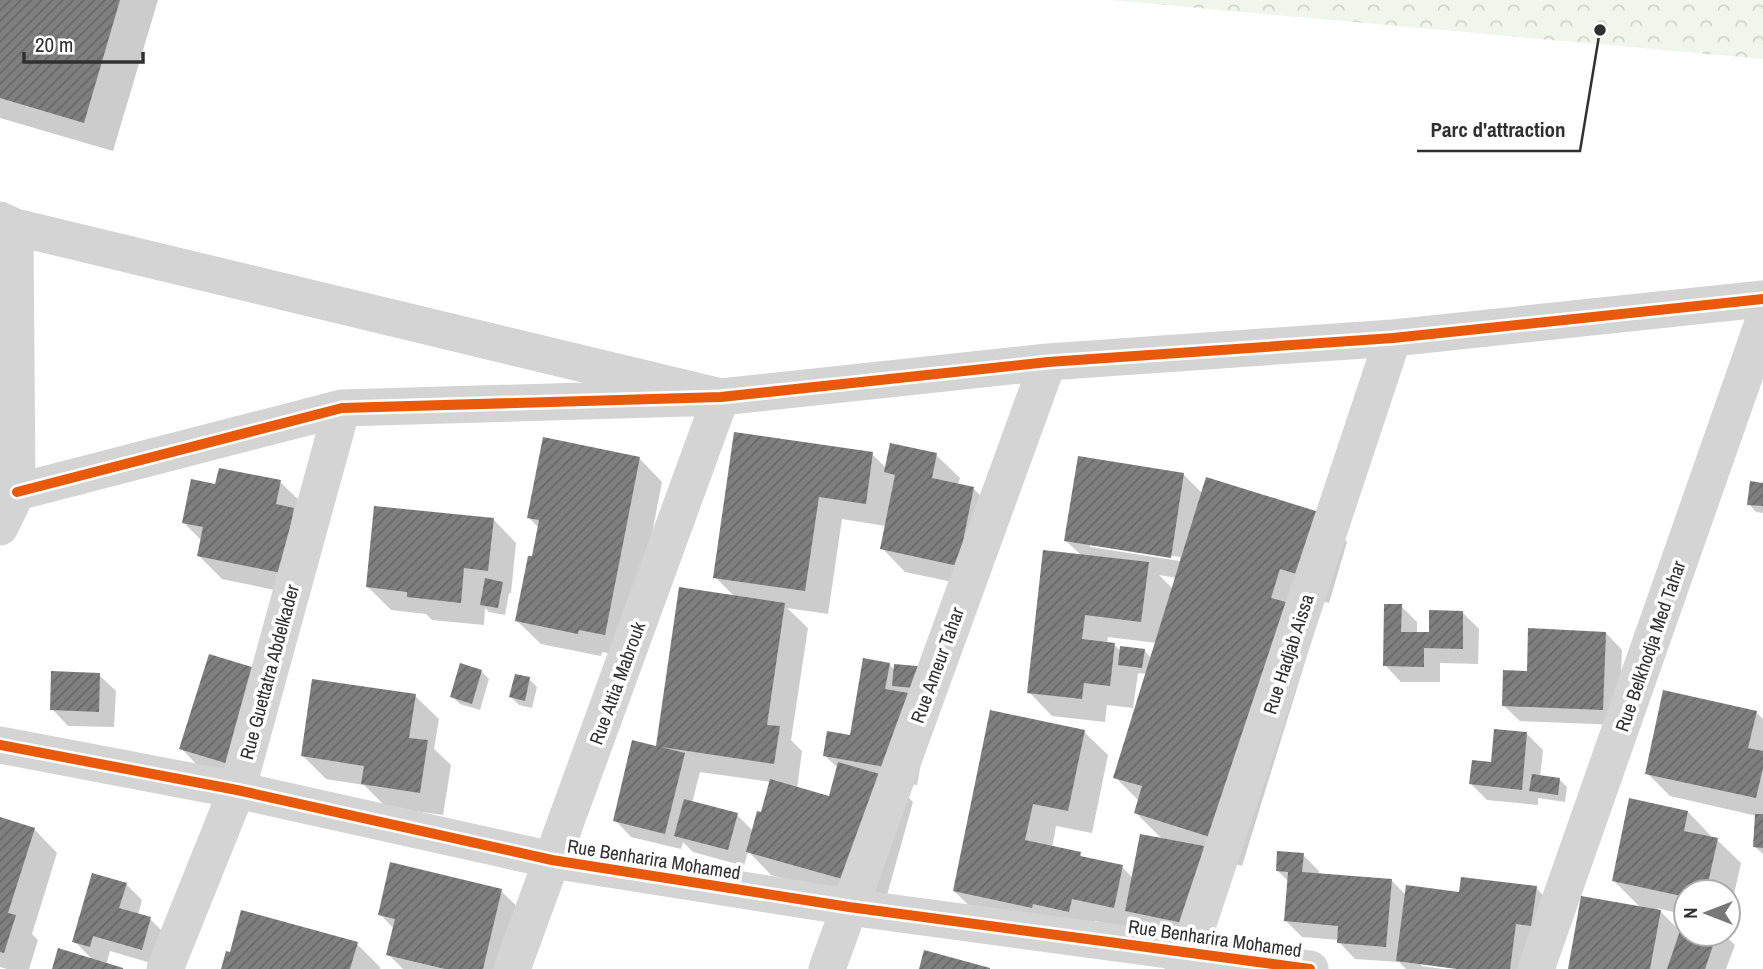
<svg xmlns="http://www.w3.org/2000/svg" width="1763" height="969" viewBox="0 0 1763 969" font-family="'Archivo Narrow',sans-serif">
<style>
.forest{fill:url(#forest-crowns)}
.shadow{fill:#0003;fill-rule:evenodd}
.building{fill:url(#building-hatch)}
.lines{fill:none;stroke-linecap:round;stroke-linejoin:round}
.street{stroke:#d4d4d4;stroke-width:37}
.cycleway-casing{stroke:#fff;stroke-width:15}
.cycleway{stroke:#e8590c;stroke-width:10}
.labels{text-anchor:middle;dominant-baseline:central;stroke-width:7;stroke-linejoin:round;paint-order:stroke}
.street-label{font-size:19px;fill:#303030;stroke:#fff}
.leader{fill:none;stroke:#303030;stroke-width:2.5}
.callout-dot{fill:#303030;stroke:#fff;stroke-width:2.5}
.callout-label{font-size:21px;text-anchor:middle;font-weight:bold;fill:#303030;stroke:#fff;stroke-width:7;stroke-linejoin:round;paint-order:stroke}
</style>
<defs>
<pattern id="forest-crowns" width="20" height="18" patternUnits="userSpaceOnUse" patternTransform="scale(1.75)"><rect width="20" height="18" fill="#f1f6ed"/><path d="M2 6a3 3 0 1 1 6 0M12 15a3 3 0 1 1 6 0" fill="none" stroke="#cfd3cc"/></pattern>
<pattern id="building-hatch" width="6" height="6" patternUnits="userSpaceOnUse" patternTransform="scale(1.75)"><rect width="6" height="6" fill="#7f7f7f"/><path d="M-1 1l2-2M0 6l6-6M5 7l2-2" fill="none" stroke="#686868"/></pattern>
</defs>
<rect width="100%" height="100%" fill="#fff"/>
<!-- forest -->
<path class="forest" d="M1110,0H1763V59Z"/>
<!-- shadow -->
<path class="shadow" d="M0,0H158L113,151L0,118Z
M872,454L887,469L936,455L960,478L958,485L974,489L997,512L981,588L905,572L882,548L886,526L842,519L828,614L787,608L808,628L791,740L802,751L797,789L830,798L838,768L825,756L851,737L889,664L895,671L896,666L930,712L917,785L892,781L913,802L884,906L771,875L748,851L744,866L693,852L683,842L681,849L631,837L615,820L657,748L735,597L715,577ZM700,772L771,782L762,814L753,831L737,815L692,803Z
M639,458L662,482L628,657L602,652L601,656L541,644L517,621L539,528L529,518Z
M1184,475L1203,494L1318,513L1347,542L1329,603L1309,597L1314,633L1242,866L1211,856L1204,939L1143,927L1139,923L1137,930L1095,921L1092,934L978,914L954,891L1084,732L1108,755L1092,833L1056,826L1052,848L1080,854L1085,859L1122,867L1133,878L1163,840L1136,813L1139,801L1115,777L1147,674L1138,673L1133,708L1107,705L1105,722L1052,716L1029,692L1082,556L1066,541ZM1090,543L1180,557V561L1090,547ZM1159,575L1177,578L1173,589ZM1108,637L1157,643L1152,659L1144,650L1121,652L1115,645L1107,644Z
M280,482L304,505V596L222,579L199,556L202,541L183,522L217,486Z
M1763,484V513L1756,512L1749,504Z
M493,519L516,543L511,593H509L505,615L489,612L485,608L484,625L432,620L426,614L391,610L368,587Z
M1401,606L1417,622V634H1430L1462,612L1479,629L1478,664L1440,663V682H1401L1385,665Z
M1606,633L1622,650L1619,725L1520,721L1503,705L1528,673Z
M210,656L248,780L197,765L181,748Z
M481,671L489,679L480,710L460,704L452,696Z
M99,675L116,691L114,727L68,726L52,709Z
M529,679L537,687L532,708L519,705L511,697Z
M415,696L439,719L434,749L451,765L443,815L386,807L364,785L326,779L303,756Z
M1756,712L1763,719V854L1755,847L1757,816L1670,796L1647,773Z
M1527,734L1543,750L1540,777L1559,779L1567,787L1565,802L1538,798V805L1487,800L1471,784Z
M1688,812L1711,836L1710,838L1717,840L1741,863L1728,921V892H1686V915L1657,908L1681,932L1686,917V934H1724L1735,945L1726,969H1570L1641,908L1613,880Z
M0,819L34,829L57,853L32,934L38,940L29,969H7L0,967Z
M1303,855L1319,871V875L1392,881L1406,895L1536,888L1559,911L1536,969H1470L1421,963V966L1443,969H1406L1399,962L1355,959L1339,942V940L1302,937L1286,921L1289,882L1278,871Z
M126,884L142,900L138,915L150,919L166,935L158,965L110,951L106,965L119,969H54L94,961L74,941Z
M501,891L525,914L512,969H403L388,954L394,929L380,914Z
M357,944L380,967V969H223Z"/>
<!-- building -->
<path class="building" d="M0,0H120L84,123L0,98Z
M734,432L873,452L866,504L819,497L805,591L713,578Z
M543,437L640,457L605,635L579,630L578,634L515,621L528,556H532L539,520L527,518Z
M890,443L937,453L932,478L974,487L958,566L880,549L895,475L884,472Z
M1078,456L1184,473L1171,558L1064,541Z
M219,468L281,480L276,504L294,508L281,573L197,556L203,527L182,523L191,479L215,484Z
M1206,477L1319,512L1300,575L1280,569L1271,598L1286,602L1213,838L1134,813L1142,786L1113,778Z
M1750,481L1763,483V506L1747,505Z
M374,506L494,518L488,571L464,568L461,603L407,597V592L366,587Z
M1043,550L1149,562L1141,622L1085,615L1082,639L1115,643L1110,686L1084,683L1082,699L1027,693Z
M485,578L503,582L498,608L480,605Z
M679,587L785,603L767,725L780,726L774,764L661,747L685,753L665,834L613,821L632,740L656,746Z
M1384,604H1402L1401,632H1429V610L1463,611V649L1424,648V667L1383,666Z
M1528,628L1606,632L1603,710L1502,706L1503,670L1527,671Z
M1120,646L1145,649L1142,668L1118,665Z
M209,654L262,670L232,765L179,749Z
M863,658L890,663L885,689L914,694L902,770L823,756L827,731L850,735Z
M460,663L482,670L472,704L450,697Z
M894,664L928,667L926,689L892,686Z
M51,671L100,673L99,712L50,710Z
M515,674L530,677L525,701L509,697Z
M312,679L416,694L409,738L428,740L420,793L361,784L364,766L301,756Z
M1663,690L1757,711L1748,748L1763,751V768L1756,798L1645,774Z
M990,710L1085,730L1068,811L1033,804L1025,840L1081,852L1080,856L1123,865L1114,908L1072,899L1069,912L1033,904L1032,908L953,891Z
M1494,729L1527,732L1522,790L1469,784L1472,760L1491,762Z
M838,762L890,777L860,884L746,852L757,811L761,812L770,779L829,796Z
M1532,774L1560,778L1558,795L1529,791Z
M1629,798L1688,811L1684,831L1718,838L1706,892H1686V897L1612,881Z
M684,799L738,813L728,850L674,836Z
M1755,814H1763V848L1753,847Z
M0,817L35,828L8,913L16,915L4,953L0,952Z
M1140,834L1204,846L1188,924L1125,911Z
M1277,851L1304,853L1302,872L1392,879L1386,947L1337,943L1338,926L1284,921L1288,872L1276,871Z
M390,862L502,889L483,969H445L386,955L395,919L378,915Z
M92,873L127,883L119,908L151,917L142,950L93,936L90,947L72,942Z
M1461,877L1537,886L1531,926L1516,924L1510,969H1457L1396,961L1406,885L1459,892Z
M1581,896L1661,910L1650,969H1568Z
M241,910L358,942L350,969H221L226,951L230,952Z
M1686,913V934H1717L1705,969H1667Z
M58,948L123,968V969H52Z
M924,950L990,968V969H919Z"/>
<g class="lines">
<!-- street -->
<path class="street" d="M0,220L15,227L721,397L512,969
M17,492L342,408L721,397L1048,362L1393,338L1763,299
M0,527L17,492L15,227
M0,745L237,790L552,860L849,907L1310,969
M165,969L237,790L342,408
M827,969L1048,362
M1183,969L1393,338
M1536,969L1763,323"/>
<defs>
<path id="cycleway" d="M17,492L342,408L721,397L1048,362L1393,338L1763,299
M0,745L237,790L552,860L849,907L1310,969"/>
</defs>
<!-- cycleway casing -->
<use href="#cycleway" class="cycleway-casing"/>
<!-- cycleway -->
<use href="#cycleway" class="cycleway"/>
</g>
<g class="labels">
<!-- street labels -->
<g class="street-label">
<text transform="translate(1650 646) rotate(-71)">Rue Belkhodja Med Tahar</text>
<text transform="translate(1288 654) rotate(-72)">Rue Hadjab Aissa</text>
<text transform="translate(937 665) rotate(-70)">Rue Ameur Tahar</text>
<text transform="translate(269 672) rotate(-75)">Rue Guettatra Abdelkader</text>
<text transform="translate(617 683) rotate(-70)">Rue Attia Mabrouk</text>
<text transform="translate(654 859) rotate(9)">Rue Benharira Mohamed</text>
<text transform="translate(1215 938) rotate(8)">Rue Benharira Mohamed</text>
</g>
</g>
<!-- callouts -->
<path class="leader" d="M1600 30L1580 151H1417"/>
<circle class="callout-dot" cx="1600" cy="30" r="7"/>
<g class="callout-label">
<text x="1498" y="137">Parc d'attraction</text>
</g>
<!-- north arrow -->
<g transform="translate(1707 913) rotate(270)"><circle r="33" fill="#ffffff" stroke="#acacac" stroke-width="2"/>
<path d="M0-5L12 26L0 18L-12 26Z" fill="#787878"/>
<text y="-10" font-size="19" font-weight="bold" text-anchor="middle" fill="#303030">N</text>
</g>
<!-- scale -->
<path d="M24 52v10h119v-10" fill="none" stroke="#303030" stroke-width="3.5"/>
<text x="35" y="52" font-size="21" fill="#303030" stroke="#ffffff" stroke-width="5" paint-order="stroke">20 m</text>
</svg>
